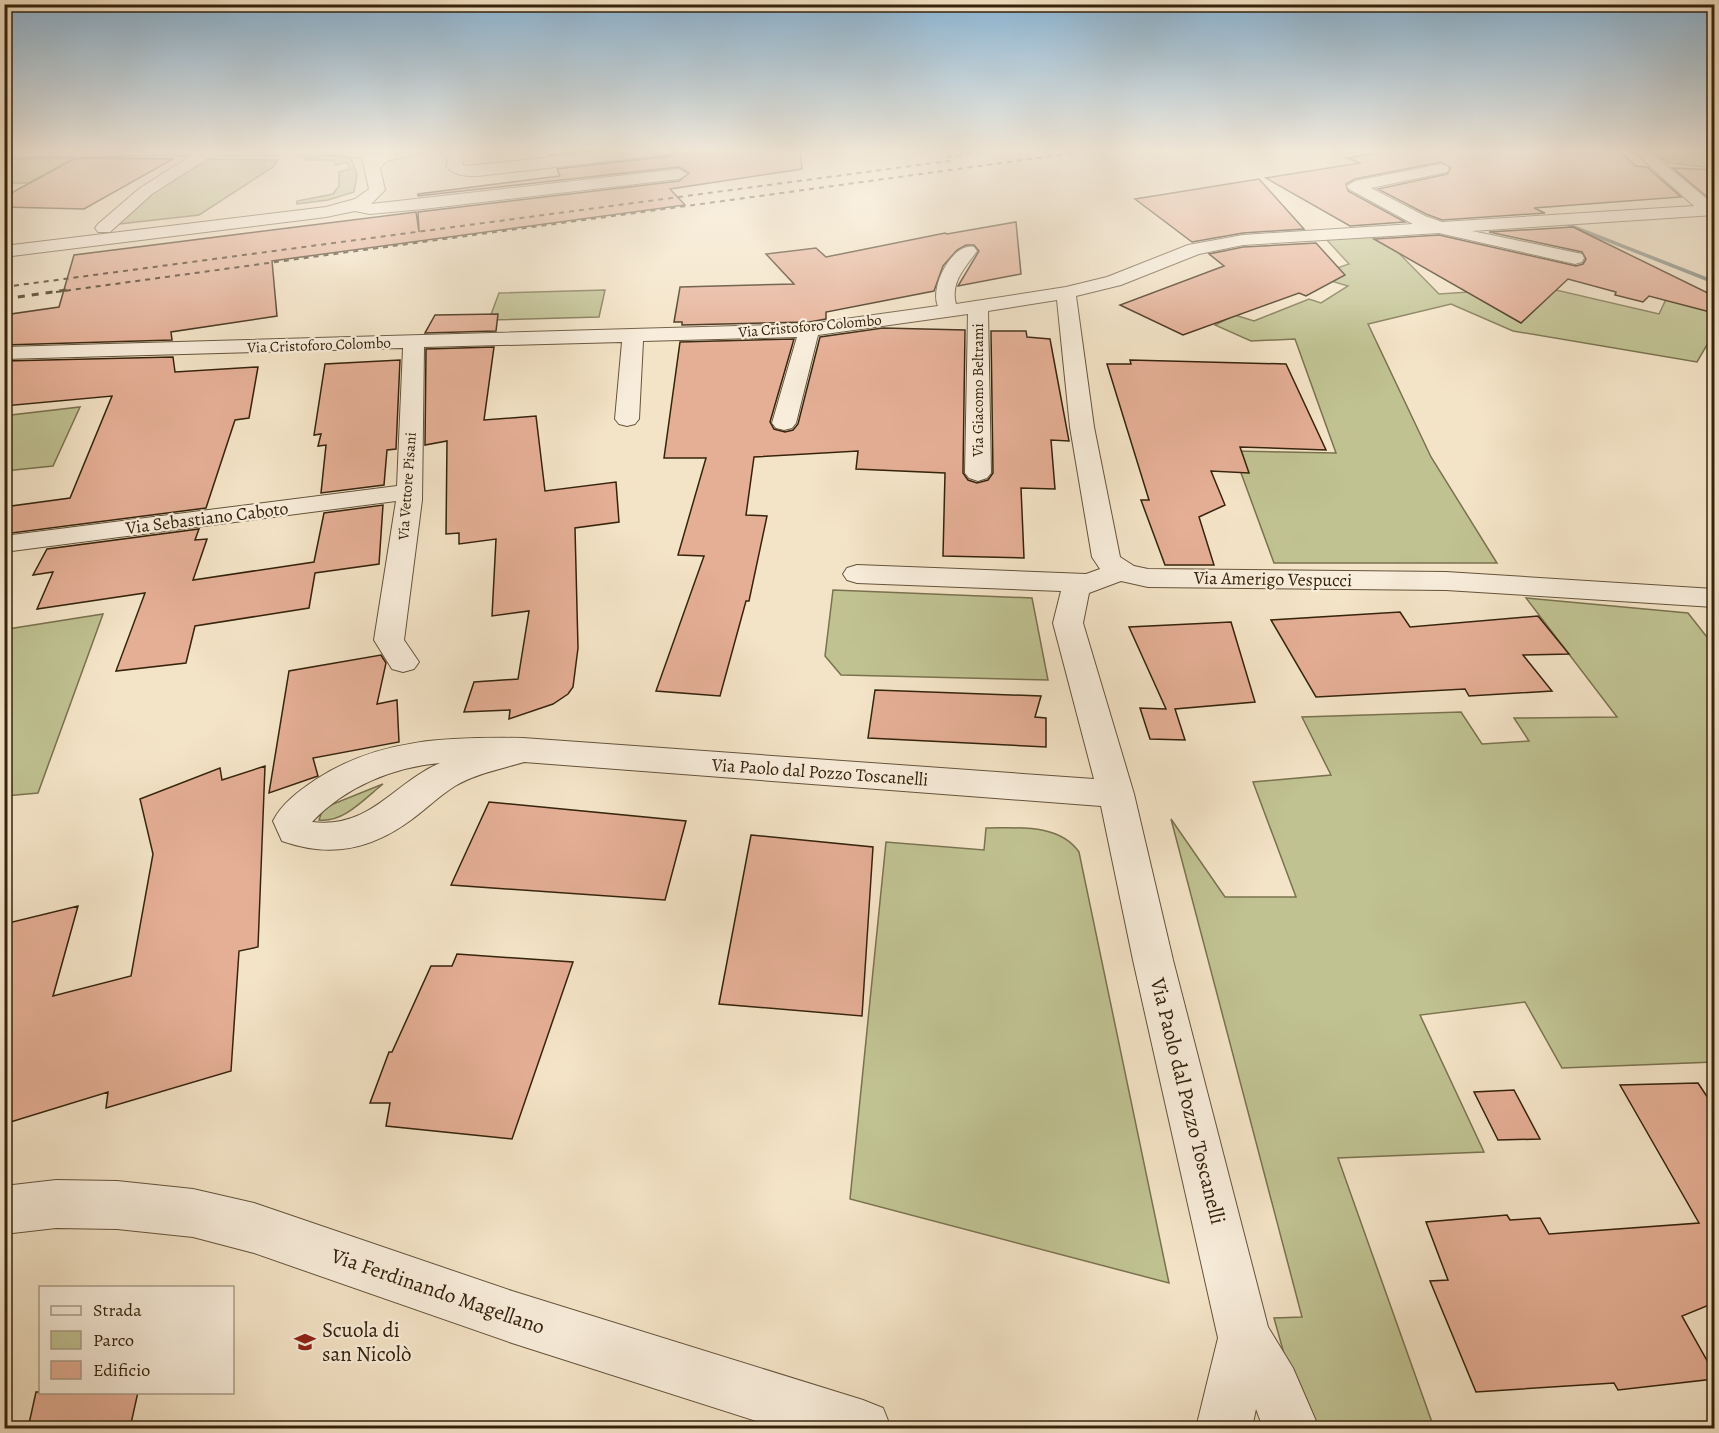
<svg xmlns="http://www.w3.org/2000/svg" width="1719" height="1433" viewBox="0 0 1719 1433" font-family="Alegreya,serif">
<style>
.green{fill:#c0c292;stroke:#7a724f;stroke-width:1.5}
.lines{fill:none;stroke-linecap:round;stroke-linejoin:round}
.stream{fill:#767f78;fill-rule:evenodd}
.building{fill:#e5af96;stroke:#35230c;stroke-width:1.5}
.minor-casing{stroke:#65533b;stroke-width:2}
.minor{fill:#f8eddb;fill-rule:evenodd}
.rail-far1{stroke:#35230c;stroke-width:2;stroke-dasharray:5 5;stroke-linecap:butt}
.rail{stroke:#35230c;stroke-width:3;stroke-dasharray:7 7;stroke-linecap:butt}
.labels{text-anchor:middle;dominant-baseline:central;stroke-width:4.5;stroke-linejoin:round;paint-order:stroke}
.far-street-label{font-size:15px;fill:#35230c;stroke:#f8eddb}
.street-label{font-size:18px;fill:#35230c;stroke:#f8eddb}
.near-street-label{font-size:21px;fill:#35230c;stroke:#f8eddb}
.near-poi-label{font-size:21px;fill:#35230c;stroke:#f8eddb;text-anchor:start}
</style>
<rect width="100%" height="100%" fill="#f4e4c7"/>
<filter id="stains"><feTurbulence type="fractalNoise" baseFrequency=".00333" numOctaves="4"/><feColorMatrix values="0 0 0 0 .2 0 0 0 0 .09 0 0 0 0 .02 0 0 0 .5 -.17"/></filter>
<radialGradient id="worn" r=".72"><stop offset=".6" stop-color="#630" stop-opacity="0"/><stop offset="1" stop-color="#630" stop-opacity=".3"/></radialGradient>
<!-- green -->
<path class="green" d="M1648,149H1714V168L1669,163Z
M336,156L351,158L357,175L354,192L328,200L297,204V201L333,194L339,186V172L350,169L347,162L336,165L334,160H308L303,157Z
M74,158L29,183H5V159Z
M205,159L278,160L273,167L199,215L119,224L153,191Z
M1382,236L1439,294L1543,287L1659,314L1671,289L1714,300V333L1697,362L1513,331L1451,304L1368,324L1431,457L1497,563H1274L1233,451L1336,453L1295,339L1251,341L1215,325L1235,315L1254,321L1309,299L1321,303L1348,286L1314,276L1349,264L1326,239Z
M605,290L599,317L489,320L499,293Z
M80,407L53,466L5,471V430L11,415Z
M833,590L1032,598L1048,680L841,675L825,656Z
M1526,598L1688,613L1714,646V1062L1562,1068L1525,1002L1420,1015L1484,1152L1338,1158L1434,1428H1312L1298,1404L1274,1318L1302,1317L1171,819L1225,897H1296L1253,782L1331,775L1302,717L1461,712L1482,744L1529,741L1514,718L1617,717Z
M103,614L38,793L5,796L4,637L8,629Z
M383,784C365,798 344,823 319,820L323,808Z
M986,828C1017,828 1059,823 1079,852L1169,1283L850,1199L886,842L984,850Z"/>
<g class="lines">
<!-- stream -->
<path class="stream" d="M1567,224H1571L1714,280V284L1567,226Z"/>
</g>
<!-- building -->
<path class="building" d="M546,149H608L549,155Z
M679,149H800L802,169L670,189L685,205L272,261L277,316L171,332L172,340L4,345V315L59,307L74,255L416,212L419,232L418,212L679,181L689,173L679,167L418,196V194L560,176L557,169L670,156Z
M1406,149H1616L1636,166L1647,167L1681,197L1534,208L1545,213L1442,220L1426,214L1378,189L1447,174L1451,168L1441,162L1355,179L1346,184L1348,191L1405,222L1350,226L1266,178L1360,163L1347,158Z
M74,159L81,158L173,159L84,209L4,207V197Z
M1673,168L1714,170V195L1706,196Z
M1259,179L1304,229L1243,233L1192,242L1135,199Z
M1016,222L1021,274L958,286L979,251L974,245H966L957,250L943,266L934,291L826,312V319L809,322L682,325V322H674L680,287L794,284L766,254L816,248L826,257L945,233L947,234Z
M1573,227L1714,296V313L1649,296L1643,302L1615,295L1616,292L1568,279L1521,323L1374,239L1439,235L1576,266L1583,264L1586,259L1582,252L1489,232Z
M1316,243L1345,275L1306,296L1299,293L1183,335L1120,305L1224,266L1209,254L1243,247Z
M498,314L496,331L425,333L435,315Z
M883,328L965,330L963,473L968,480L977,483L988,480L993,473L991,331H1026L1027,337L1050,339L1069,441L1051,440L1055,489L1021,488L1024,558L943,556L945,473L856,469L858,451L754,457L746,515L767,516L749,601H746L720,696L656,691L704,556L678,555L706,458H664L680,342L794,339L770,422L774,429L785,432L793,430L798,424L820,337Z
M494,347L484,420L536,416L545,491L616,482L619,522L575,528L578,648L573,687L568,694L553,704L509,719L510,710L464,712L474,682L518,679L529,611L492,616L496,539L459,544V533L446,534L447,441L425,445L426,349Z
M173,357L175,372L258,367L249,418L235,420L206,508L4,534V507L70,498L112,396L4,406V361Z
M400,360L396,449L387,450L384,485L321,493L326,445L318,446L321,434L314,435L325,364Z
M1130,360L1286,364L1326,450L1240,447L1249,473L1211,471L1225,505L1199,517L1214,565H1165L1141,500H1149L1107,364H1131Z
M383,505L379,564L315,573L309,608L195,626L186,663L116,671L145,593L37,609L53,572L33,575L47,549L199,529L195,540L207,539L193,580L314,562L324,513Z
M1400,612L1410,627L1538,616L1569,654L1523,655L1552,691L1469,696L1465,689L1316,697L1271,620Z
M1231,622L1255,702L1175,709L1185,740L1150,739L1140,708L1166,709L1129,627Z
M381,655L386,663L377,704L397,700L399,742L313,758L318,776L269,793L289,671Z
M875,690L1041,696L1035,717L1046,718V747L868,738Z
M265,766L258,947L239,951L231,1071L106,1108L108,1092L4,1124V924L78,906L53,996L131,976L153,854L140,799L220,768L222,780Z
M489,802L686,821L665,900L451,885Z
M751,835L873,847L862,1016L719,1004Z
M457,954L573,962L512,1139L386,1126L390,1103H370L389,1052H392L431,966H452Z
M1698,1083L1714,1107V1303L1682,1316L1714,1373V1379L1618,1390L1614,1383L1476,1392L1430,1281L1448,1280L1426,1222L1507,1215L1510,1220L1540,1218L1549,1234L1699,1223L1620,1085Z
M1514,1090L1540,1139L1498,1140L1474,1092Z
M36,1392H138L130,1428H28Z"/>
<g class="lines">
<defs>
<path id="minor" d="M4,149H366L376,155L401,149H427L425,152L387,161L380,168L385,190L371,204L679,169L687,174L679,179L423,209L370,214L355,211L326,217L4,257V246L326,207L355,199L369,189L362,158L336,154L213,155L152,194L110,232H98L95,228L98,224L140,188L192,155L4,157Z
M441,149H456L464,160L462,164L466,166L630,149H677L670,154L477,176C465,176 454,176 446,166L448,160Z
M1631,149H1647L1714,205V215L1472,231L1582,254L1584,258L1582,262L1575,264L1439,233L1243,245L1199,254L1121,285L1076,296L1094,427L1120,557L1134,566L1148,569L1446,572L1714,589V607L1446,590L1148,587L1121,581L1089,593L1083,623L1134,794L1173,960L1268,1327L1293,1368L1319,1428H1263L1256,1409L1252,1428H1196L1218,1338L1133,960L1101,806L524,762C501,769 475,774 455,786C439,796 426,809 411,820C370,850 330,858 282,841L273,821C282,803 299,791 315,780C379,738 450,737 523,738L1094,779L1053,623L1061,591L857,583L847,580L843,574L847,568L857,565L1086,574L1100,569L1092,557L1070,427L1057,300L988,311L991,473L987,478L978,481L969,478L965,473L968,314L818,335L796,423L792,428L784,430L776,428L772,423L797,337L643,341L639,419L635,424L627,426L619,424L615,419L622,342L424,347L422,500L404,640L419,662L414,669L403,672L392,669L374,640L396,501L4,552V536L397,486L403,348L4,359V347L809,324L938,306C929,287 953,242 974,247L977,251C965,268 950,282 956,304L1066,287L1107,277L1188,245L1243,235L1413,224L1349,189L1347,186L1355,181L1441,164L1447,166L1449,169L1447,172L1371,188L1425,216L1442,222L1694,206ZM440,763C393,783 371,829 312,822C345,787 393,767 440,763Z
M56,1180L117,1181L193,1189L254,1203L512,1291L863,1400L883,1408L891,1428H778L512,1343L254,1253L193,1237L117,1229L56,1228L4,1234V1186Z"/>
</defs>
<!-- minor casing -->
<use href="#minor" class="minor-casing"/>
<!-- minor -->
<use href="#minor" class="minor"/>
<!-- rail-far1 -->
<path class="rail-far1" d="M947,157L1009,149
M4,287L956,160
M56,292L1104,149"/>
<!-- rail -->
<path class="rail" d="M4,299L67,290"/>
</g>
<!-- sky -->
<linearGradient id="sky" x2="0" y2="1"><stop stop-color="#8bb7d8"/><stop offset="0.43" stop-color="#faf3e6"/><stop offset="1" stop-color="#faf3e6" stop-opacity="0"/></linearGradient>
<rect width="1719" height="350" fill="url(#sky)"/>
<!-- icons -->
<defs>
<symbol id="school-bare" viewBox="-9 -9 18 18"><path d="M0-5L7-2L0 1L-7-2ZM-4 1L0 2.5L4 1V4Q0 6-4 4Z" fill="#8f2418" stroke="#f8eddb" stroke-width="2.5" paint-order="stroke"/></symbol>
</defs>
<g fill-rule="evenodd">
<use href="#school-bare" x="290" y="1327" width="30" height="30"/>
</g>
<g class="labels">
<!-- far-street labels -->
<g class="far-street-label">
<text transform="translate(810 326) rotate(-5)">Via Cristoforo Colombo</text>
<text transform="translate(319 345) rotate(-2)">Via Cristoforo Colombo</text>
<text transform="translate(978 390) rotate(-90)">Via Giacomo Beltrami</text>
<text transform="translate(407 486) rotate(-86)">Via Vettore Pisani</text>
</g>
<!-- street labels -->
<g class="street-label">
<text transform="translate(207 518) rotate(-7)">Via Sebastiano Caboto</text>
<text transform="translate(1273 579) rotate(1)">Via Amerigo Vespucci</text>
<text transform="translate(820 772) rotate(4)">Via Paolo dal Pozzo Toscanelli</text>
</g>
<!-- near-street labels -->
<g class="near-street-label">
<text transform="translate(1188 1101) rotate(76)">Via Paolo dal Pozzo Toscanelli</text>
<text transform="translate(438 1291) rotate(19)">Via Ferdinando Magellano</text>
</g>
<!-- near-poi labels -->
<g class="near-poi-label">
<text x="322" y="1330">Scuola di<tspan x="322" dy="24">san Nicolò</tspan></text>
</g>
</g>
<!-- margin -->
<rect width="1719" height="1433" fill="none" stroke="#f4e4c7" stroke-width="24"/>
<rect x="6" y="6" width="1707" height="1421" fill="none" stroke="#35230c" stroke-width="3"/>
<rect x="12" y="12" width="1695" height="1409" fill="none" stroke="#35230c" stroke-width="1.5"/>
<!-- legend -->
<rect x="39" y="1286" width="195" height="108" fill="#f8eddb" stroke="#aa9c88" stroke-width="1.5"/>
<rect x="51" y="1306" width="30" height="9" fill="#f8eddb" stroke="#aa9c88" stroke-width="1.5"/>
<text x="93" y="1316" font-size="18" fill="#35230c">Strada</text>
<rect x="51" y="1331" width="30" height="18" fill="#c0c292" stroke="#aa9c88" stroke-width="1.5"/>
<text x="93" y="1346" font-size="18" fill="#35230c">Parco</text>
<rect x="51" y="1361" width="30" height="18" fill="#e5af96" stroke="#aa9c88" stroke-width="1.5"/>
<text x="93" y="1376" font-size="18" fill="#35230c">Edificio</text>
<rect width="100%" height="100%" filter="url(#stains)"/>
<rect width="100%" height="100%" fill="url(#worn)"/>
</svg>
